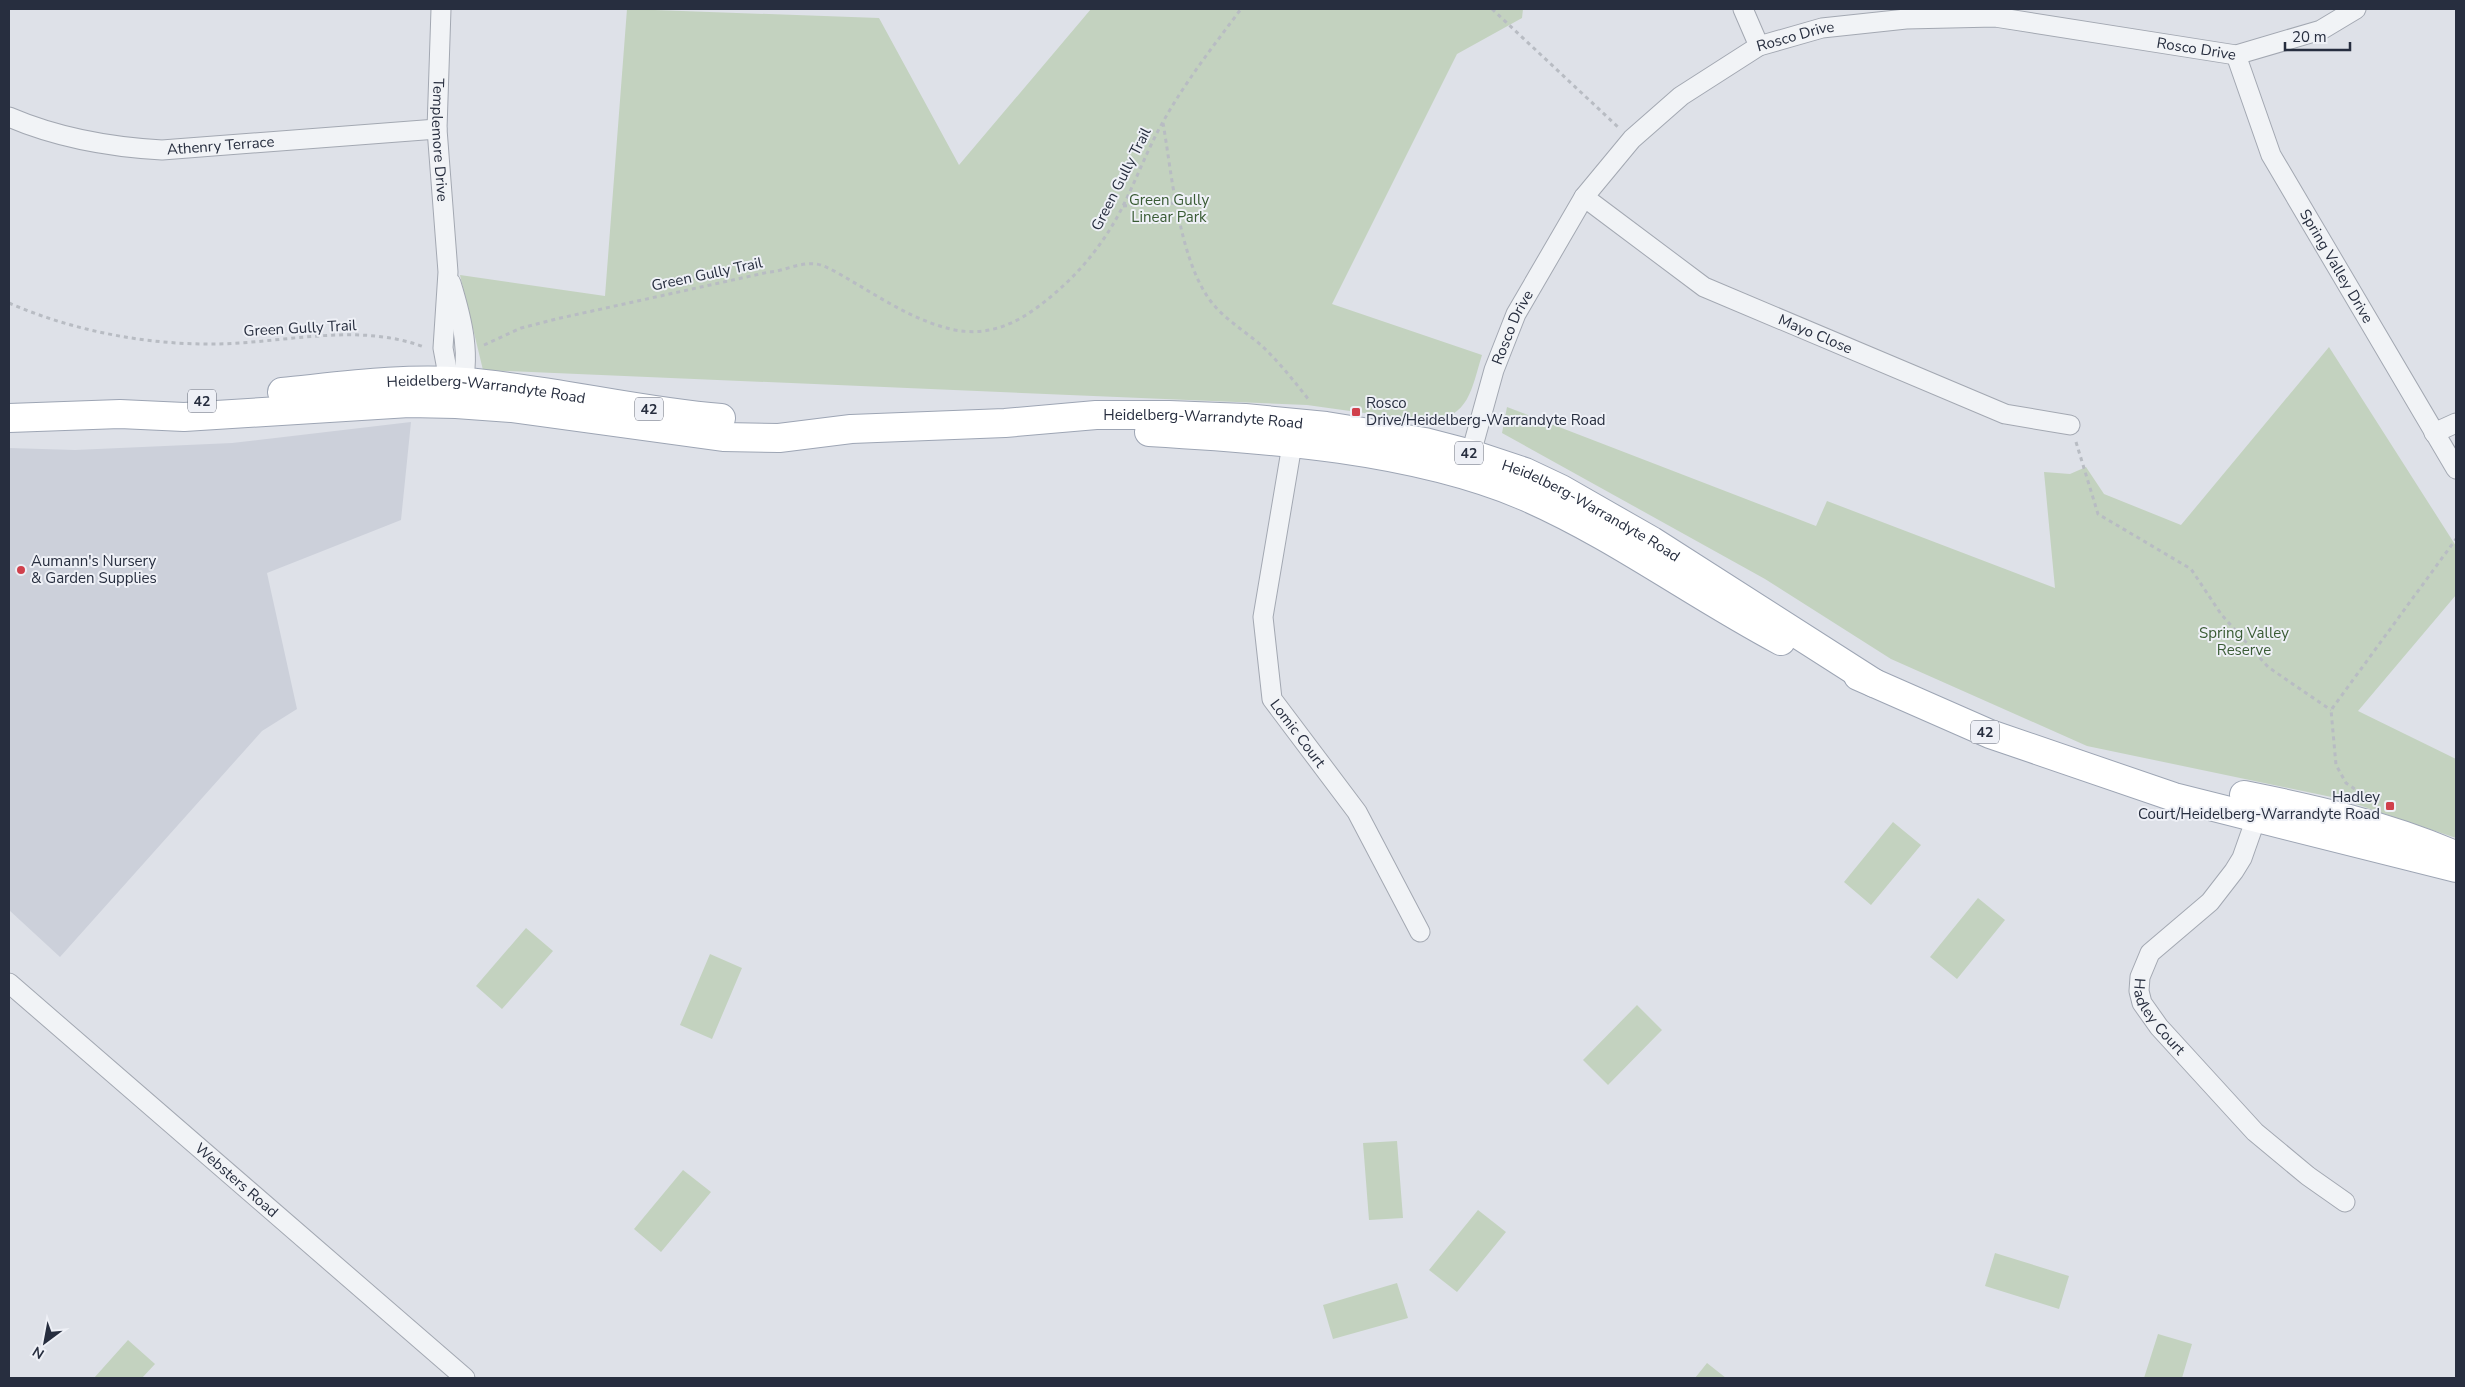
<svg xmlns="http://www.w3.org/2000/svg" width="2465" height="1387" viewBox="0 0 2465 1387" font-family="'Nunito Sans',sans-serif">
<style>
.built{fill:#ccd0da}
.green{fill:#c3d2bf}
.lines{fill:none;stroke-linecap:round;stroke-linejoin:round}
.street-casing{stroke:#a3a8b2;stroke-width:21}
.primary-casing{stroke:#9da5b4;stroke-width:30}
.path{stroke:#b8bcc3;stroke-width:3;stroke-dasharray:4 4;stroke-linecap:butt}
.street{stroke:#f1f3f6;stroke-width:19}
.primary{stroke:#fff;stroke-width:28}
.poi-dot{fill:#d0404c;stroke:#eef0f6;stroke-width:2}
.labels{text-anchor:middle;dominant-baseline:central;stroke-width:4;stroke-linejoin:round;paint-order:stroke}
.shield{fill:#eef0f6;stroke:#636876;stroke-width:1}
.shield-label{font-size:14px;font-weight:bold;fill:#272e3f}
.street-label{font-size:15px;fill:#272e3f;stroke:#eef0f6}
.park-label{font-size:15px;fill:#395b34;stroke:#eef0f6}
.poi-label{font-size:15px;fill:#272e3f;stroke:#eef0f6;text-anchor:start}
</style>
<rect width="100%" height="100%" fill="#dee1e8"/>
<!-- built -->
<path class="built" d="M411,422L401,520L267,573L297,709L262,731L60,957L9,910V448L75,450L232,443Z"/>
<!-- green -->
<path class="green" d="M627,9L879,18L959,165L1091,9H1523L1522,18L1457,54L1332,304L1482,355C1471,390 1470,416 1429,422L1307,405L483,370L460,275L605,296Z
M2329,347L2456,546V595L2358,711L2456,759V838L2341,799L2087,746L1891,659L1765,579L1502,433L1507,407L1816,526L1827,501L2055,588L2044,472L2070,474L2086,467L2104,494L2181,525Z
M1893,822L1921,845L1871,905L1844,882Z
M1978,898L2005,920L1957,979L1930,957Z
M526,928L553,951L502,1009L476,986Z
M710,954L742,968L712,1039L680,1025Z
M1637,1005L1662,1030L1608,1085L1583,1060Z
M1397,1141L1403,1218L1369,1220L1363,1143Z
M683,1170L711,1192L661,1252L634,1229Z
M1478,1210L1506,1232L1457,1292L1429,1270Z
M1995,1253L2069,1276L2059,1309L1985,1286Z
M1397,1283L1408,1318L1333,1339L1323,1305Z
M2158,1334L2192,1344L2182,1378H2144Z
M128,1340L155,1364L142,1378H94Z
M1707,1363L1726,1378H1695Z"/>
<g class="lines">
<defs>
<g id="street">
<path id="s1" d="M441,9L437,129L448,272L443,348L451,391"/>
<path d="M1743,9L1759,46"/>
<path id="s2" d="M2236,55L2271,155L2456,469"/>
<path id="s3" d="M9,117C58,138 109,147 162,150L437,129"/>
<path id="s4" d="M1584,197L1704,287L2005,414L2070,425"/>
<path d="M451,283C462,319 472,357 460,393"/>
<path id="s5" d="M1294,433L1263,617L1272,699L1357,812L1420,932"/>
<path d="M2434,433L2456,423"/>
<path id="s6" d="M1468,464L1494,370L1516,314L1584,197L1632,139L1681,96L1759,46L1822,28L1906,19L1995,17L2236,55L2321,30L2356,9"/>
<path id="s7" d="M2260,807L2242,858L2234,871L2210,902L2150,953L2140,977L2139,991L2142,1003L2159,1027L2255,1132L2308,1176L2345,1202"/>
<path id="s8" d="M9,983L465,1378"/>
</g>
<g id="primary">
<path id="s9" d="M282,392C342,386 405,377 465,382C551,389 635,411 721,418"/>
<path id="s10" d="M9,418L120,414L184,417L409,403L456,404L511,408L723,437L779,438L851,429L1005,423L1096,415H1169L1245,418L1326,426L1425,442L1471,454L1525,472L1561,489L1652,541L1874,683"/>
<path d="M1149,432C1269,439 1413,449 1524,496C1614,535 1694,595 1781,641"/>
<path d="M1858,676L1990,734L2174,797L2456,868"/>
<path d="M2244,795C2314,809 2384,825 2450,853"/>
</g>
</defs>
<!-- street casing -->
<use href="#street" class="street-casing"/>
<!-- primary casing -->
<use href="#primary" class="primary-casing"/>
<!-- path -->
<path class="path" d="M1492,9L1618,127
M1163,123C1172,174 1179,263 1213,304C1226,320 1246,332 1262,346C1279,362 1294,381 1309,400
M1123,206L1175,203
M9,303C73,331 147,345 216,344C285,343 358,322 424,347
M484,345L521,328L556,319L769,272C785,271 799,262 816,264C827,265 849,280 860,286C890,304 921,323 955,330C987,336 1014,325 1039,306C1075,279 1103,246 1123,206C1137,178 1148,148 1164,120C1186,81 1214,45 1241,9
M2076,442L2098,514L2191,569L2221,614L2268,667L2331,710
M2368,798L2346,783L2336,765L2331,710L2456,539"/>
<!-- street -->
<use href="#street" class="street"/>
<!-- primary -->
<use href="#primary" class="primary"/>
</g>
<!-- markers -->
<g class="poi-dot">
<rect x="1351" y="407" width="10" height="10" rx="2.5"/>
<circle cx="21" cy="570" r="5"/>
<rect x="2385" y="801" width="10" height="10" rx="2.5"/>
</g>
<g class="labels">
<!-- shield labels -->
<g class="shield">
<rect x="188" y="389.5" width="28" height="23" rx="4"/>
<rect x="635" y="397.5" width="28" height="23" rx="4"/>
<rect x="1455" y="441.5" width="28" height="23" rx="4"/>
<rect x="1971" y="720.5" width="28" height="23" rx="4"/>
</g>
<g class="shield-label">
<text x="202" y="401">42</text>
<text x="649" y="409">42</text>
<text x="1469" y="453">42</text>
<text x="1985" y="732">42</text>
</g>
<!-- street labels -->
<g class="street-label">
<text stroke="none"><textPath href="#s6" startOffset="564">Rosco Drive</textPath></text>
<text stroke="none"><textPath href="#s6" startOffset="969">Rosco Drive</textPath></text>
<text stroke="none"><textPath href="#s1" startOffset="131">Templemore Drive</textPath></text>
<text stroke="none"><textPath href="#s3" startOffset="216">Athenry Terrace</textPath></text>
<text transform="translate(1121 179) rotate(-63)">Green Gully Trail</text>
<text stroke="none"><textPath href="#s2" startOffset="235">Spring Valley Drive</textPath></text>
<text transform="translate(707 274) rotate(-12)">Green Gully Trail</text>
<text transform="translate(300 328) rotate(-3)">Green Gully Trail</text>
<text stroke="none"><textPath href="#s6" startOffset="144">Rosco Drive</textPath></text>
<text stroke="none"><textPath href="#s4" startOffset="271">Mayo Close</textPath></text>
<text stroke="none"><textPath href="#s9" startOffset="205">Heidelberg-Warrandyte Road</textPath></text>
<text stroke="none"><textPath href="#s10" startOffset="1198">Heidelberg-Warrandyte Road</textPath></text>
<text stroke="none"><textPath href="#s10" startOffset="1602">Heidelberg-Warrandyte Road</textPath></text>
<text stroke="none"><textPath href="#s5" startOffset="312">Lomic Court</textPath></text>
<text stroke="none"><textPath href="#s7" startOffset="259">Hadley Court</textPath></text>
<text stroke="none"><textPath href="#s8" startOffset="301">Websters Road</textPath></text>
</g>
<!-- park labels -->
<g class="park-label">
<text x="1169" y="200">Green Gully<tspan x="1169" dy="17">Linear Park</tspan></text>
<text x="2244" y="633">Spring Valley<tspan x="2244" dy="17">Reserve</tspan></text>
</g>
<!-- poi labels -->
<g class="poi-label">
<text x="1366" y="403">Rosco<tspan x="1366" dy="17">Drive/Heidelberg-Warrandyte Road</tspan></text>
<text x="31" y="561">Aumann's Nursery<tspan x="31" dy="17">&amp; Garden Supplies</tspan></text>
<text x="2380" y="797" text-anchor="end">Hadley<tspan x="2380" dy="17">Court/Heidelberg-Warrandyte Road</tspan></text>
</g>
</g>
<!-- border -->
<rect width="2465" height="1387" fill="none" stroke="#272e3f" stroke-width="20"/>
<!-- north arrow -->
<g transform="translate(45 1342) rotate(212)" stroke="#eef0f6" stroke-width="4" paint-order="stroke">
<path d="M0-4L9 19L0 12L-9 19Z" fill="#272e3f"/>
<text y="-8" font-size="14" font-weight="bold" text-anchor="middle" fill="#272e3f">N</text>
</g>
<!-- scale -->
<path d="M2285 42v8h65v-8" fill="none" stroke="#272e3f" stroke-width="2.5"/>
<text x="2292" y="42" font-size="15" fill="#272e3f" stroke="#eef0f6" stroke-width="4" paint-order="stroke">20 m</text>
</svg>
